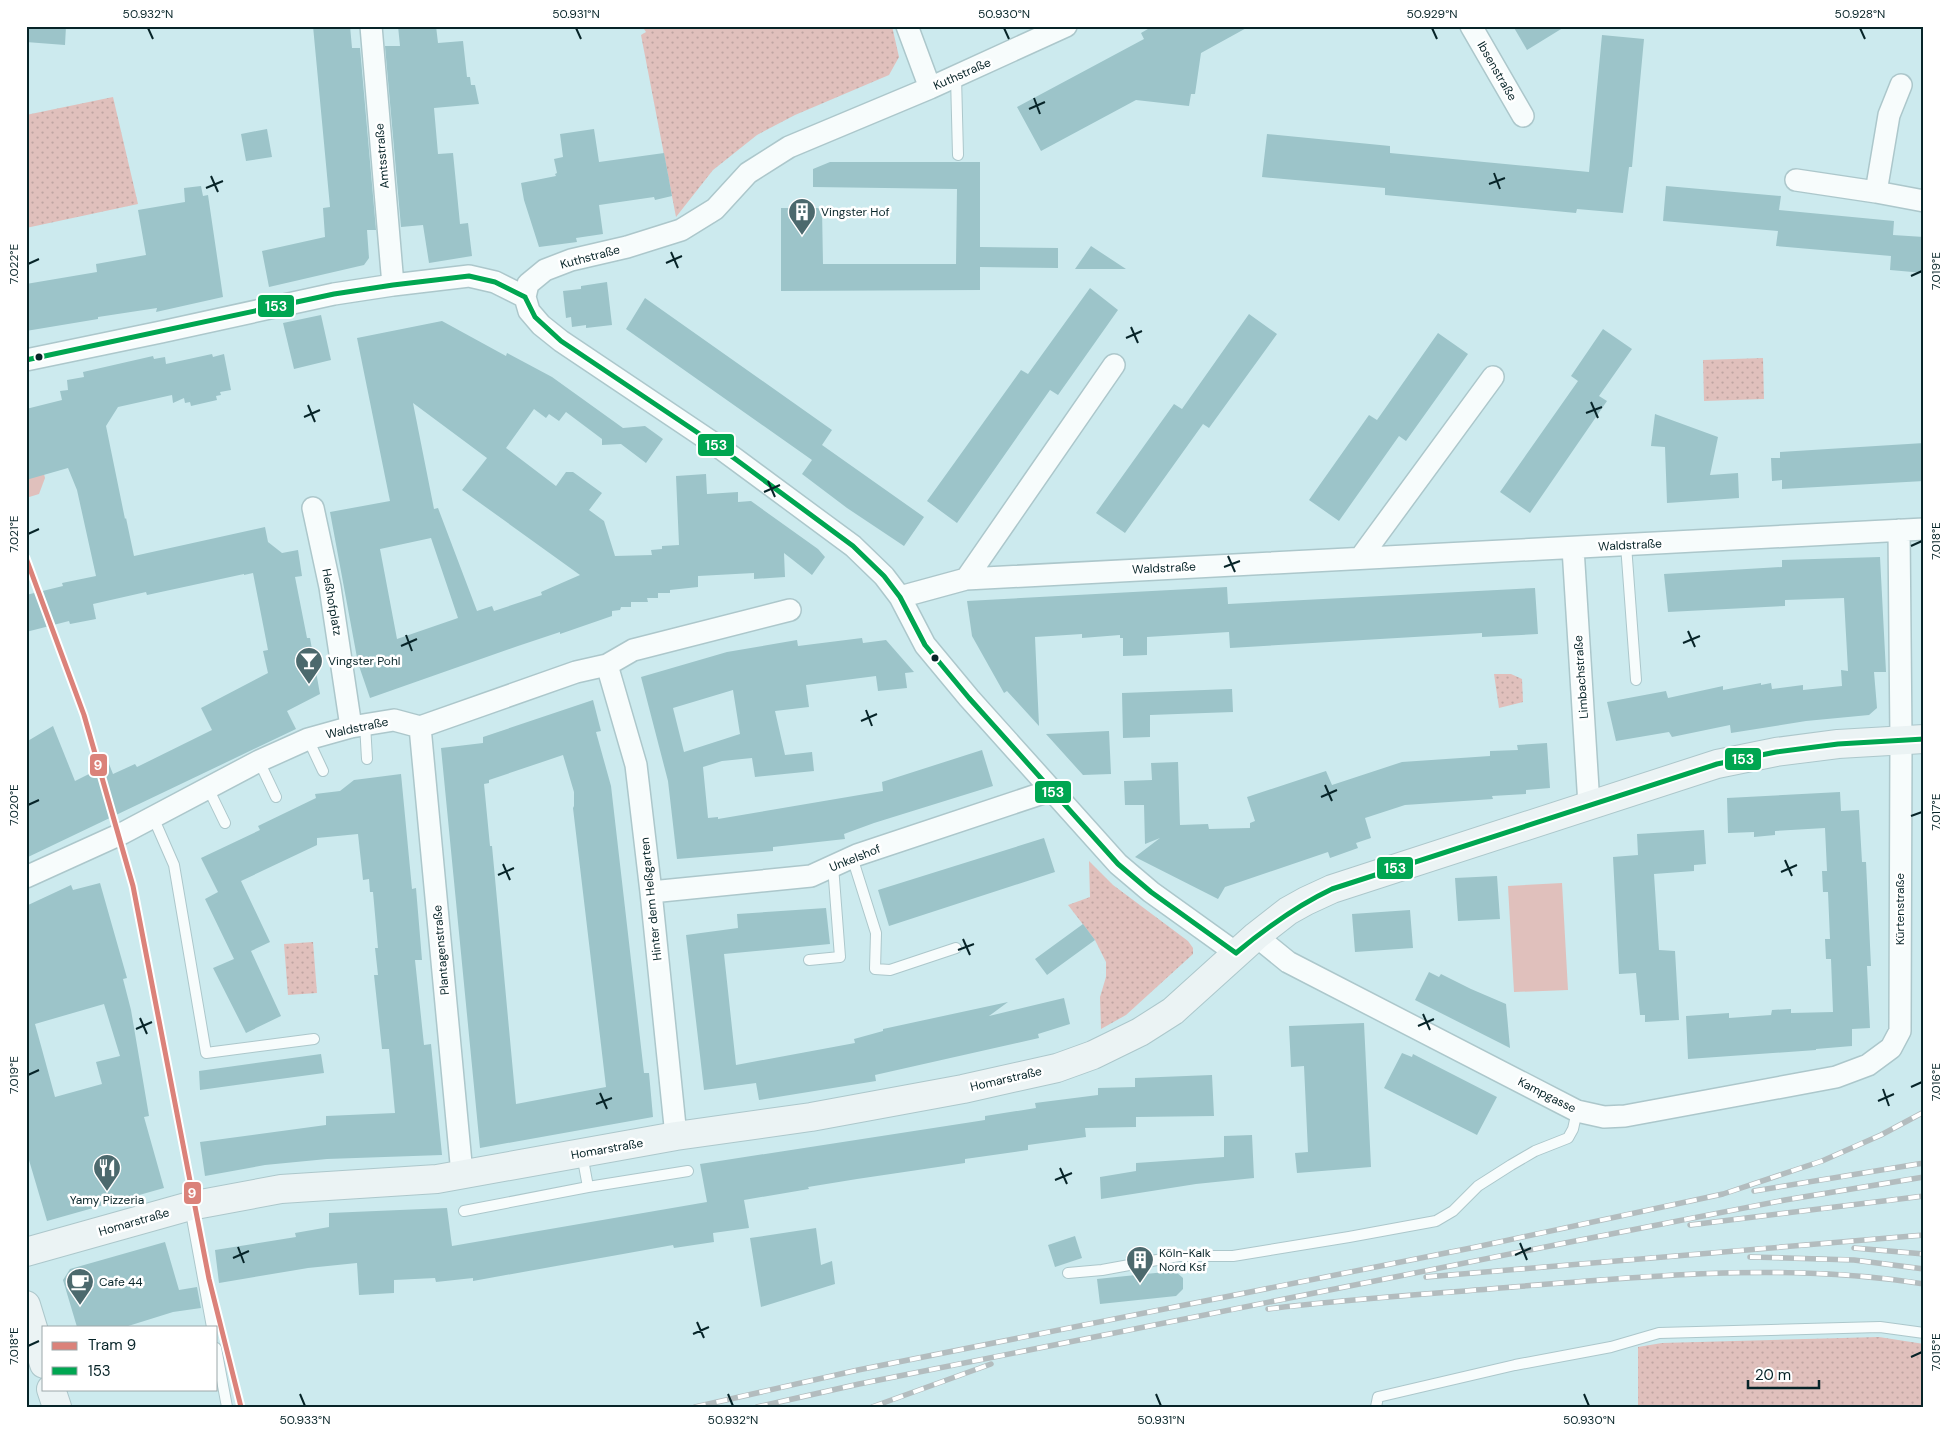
<svg xmlns="http://www.w3.org/2000/svg" width="1950" height="1433" viewBox="0 0 1950 1433" font-family="'DM Sans',sans-serif">
<style>
.grass{fill:#e0c0bc}
.park{fill:url(#park-dots)}
.building{fill:#9cc4c9;fill-rule:evenodd}
.lines{fill:none;stroke-linecap:round;stroke-linejoin:round}
.lane-casing{stroke:#acc7cb;stroke-width:12}
.street-casing{stroke:#acc7cb;stroke-width:24}
.secondary-casing{stroke:#acc7cb;stroke-width:30}
.lane{stroke:#f7fcfc;stroke-width:10}
.street{stroke:#f7fcfc;stroke-width:21}
.secondary{stroke:#ebf3f4;stroke-width:28}
.rail-casing{stroke:#b3bcbe;stroke-width:5.5}
.rail{stroke:#fff;stroke-width:4;stroke-dasharray:11;stroke-linecap:butt}
.bus-1-casing{stroke:#fff;stroke-width:9}
.bus-1{stroke:#00a651;stroke-width:5}
.tram-1-casing{stroke:#fff;stroke-width:9}
.tram-1{stroke:#db827a;stroke-width:5}
.ticks{fill:none;stroke:#072428;stroke-width:2}
.bus-dot{fill:#072428;stroke:#fff;stroke-width:2}
.labels{text-anchor:middle;dominant-baseline:central;stroke-width:5;stroke-linejoin:round;paint-order:stroke}
.street-label{font-size:12px;fill:#072428;stroke:#fff}
.poi-label{font-size:12px;fill:#072428;stroke:#fff;text-anchor:start}
.line-badge{stroke:#fff;stroke-width:2}
.badge-label{font-size:14px;text-anchor:middle;font-weight:bold;fill:#fff}
.neatline{fill:none;stroke:#072428;stroke-width:2}
.ticks-label{font-size:12px;text-anchor:middle;fill:#072428}
</style>
<defs>
<pattern id="park-dots" width="8" height="8" patternUnits="userSpaceOnUse" patternTransform="scale(1.25)"><rect width="8" height="8" fill="#e0c0bc"/><path d="M2 2h.1M6 6h.1" fill="none" stroke="#bfa5a2" stroke-width="1.8" stroke-linecap="round"/></pattern>
</defs>
<rect width="100%" height="100%" fill="#cceaee"/>
<!-- grass -->
<path class="grass" d="M43,470L45,478L39,494L26,498V475Z
M1562,883L1568,990L1514,992L1508,886Z"/>
<!-- park -->
<path class="park" d="M642,26H892L899,57L889,75L795,115L757,135L713,170L676,217L641,35L646,32Z
M113,97L138,204L26,228V115Z
M1763,358L1764,399L1704,401L1703,360Z
M1494,674H1511L1522,679L1523,702L1499,708Z
M1089,861L1113,885L1188,941L1193,948V954L1126,1015L1101,1029L1100,997L1106,977V962L1095,940L1068,905L1090,897Z
M313,942L317,993L288,995L284,944Z
M1879,1337L1924,1344V1407H1638V1347L1662,1343Z"/>
<!-- building -->
<path class="building" d="M26,26H66L65,45L26,42Z
M313,26H350L352,48H360L376,230H367L369,258L364,265L269,287L262,251L325,237L323,208L330,207Z
M398,26H436L438,43L463,41L467,77H470L471,85H475L479,104L434,108L438,154L453,153L460,224L468,223L472,256L429,263L423,225L401,227L385,46H400Z
M1153,26H1250L1201,53L1195,94H1191L1189,106L1136,100L1041,151L1017,107L1144,39L1141,33Z
M1513,26H1566L1527,50Z
M1602,35L1644,39L1632,167H1629L1623,213L1577,209L1576,213L1385,195V188L1262,177L1267,134L1390,146V153L1589,172Z
M267,129L272,157L246,161L241,134Z
M594,129L599,162L664,153L672,196L655,200L654,197L599,205L603,234L576,238L577,242L539,247L524,200L521,183L556,176L555,174L557,173L554,159L563,157L560,134Z
M830,162H980V247L1058,248V268L980,267V290L781,291V208H822L823,264H956L957,189L813,187V169Z
M201,186L203,196L208,195L223,297L156,312L157,308L98,317V319L26,331V284L97,272L96,264L146,255L138,210L185,202L184,188Z
M1666,186L1781,196L1779,210L1894,221L1893,235L1924,237V273L1890,270L1891,256L1776,246L1778,231L1663,221Z
M1091,246L1126,269H1075Z
M607,282L612,325L586,328V325L572,327L571,317L566,318L563,291L581,289V286Z
M1090,288L1118,310L1058,395L1050,390L957,523L927,501L1021,370L1028,374Z
M645,298L832,430L822,445L924,517L904,546L847,508L802,474L812,460L626,329Z
M1249,314L1277,334L1209,428L1203,424L1125,533L1096,513L1174,404L1182,409Z
M321,315L331,360L294,369L283,323Z
M442,321L506,356L507,353L552,377L623,428L645,426L663,439L646,463L621,444L602,445V439L566,412L559,421L549,414L546,418L534,409L506,448L556,486L566,472H573L602,493L589,510L604,521L615,556L652,555L651,550L662,549V546L679,545L676,476L706,474L707,494L738,492V502L751,501L818,549L825,557L812,575L784,553L785,577L754,579V573L698,576V587L670,590V593H658V598H647L648,602H631V607H621L620,610L612,611V616L560,634V632L518,646L370,698L358,663L330,512L390,501L357,338ZM413,403L487,458L462,490L580,575L541,592L542,595L494,611L492,606L477,611L438,508L434,509ZM431,538L458,618L397,639L380,549Z
M1603,329L1632,349L1599,396L1607,401L1530,513L1500,492L1578,381L1571,376Z
M1438,333L1468,354L1406,441L1399,436L1339,521L1309,500L1369,415L1377,420Z
M212,354L213,357L224,354L231,390L220,392L221,395L216,396L217,400L191,406L190,402L185,403L184,398L173,403L172,395L118,407L106,426L125,519L126,518L134,556L265,527L268,542L282,553L298,550L302,576L295,577L307,638H310L320,694L287,711L296,729L26,858V742L53,726L75,781L109,764L113,774L135,764L137,767L212,730L201,708L268,673L263,651L268,650L253,573L244,575V574L147,595L146,592L93,604L96,619L70,624L69,621L26,632V595L63,586L62,583L96,576L77,490L68,468L26,480V409L62,400L60,391L68,390L67,380L84,377L83,372L153,356L154,359L165,357L166,364Z
M1655,414L1718,437L1710,475L1738,473L1739,498L1667,503L1665,447L1651,446Z
M1924,443V481L1782,489V480L1772,481L1771,458H1780V452Z
M1880,557L1886,672H1874L1877,708L1869,715L1806,721L1731,733L1730,725L1672,737L1669,732L1616,741L1607,702L1666,691L1668,698L1723,686V690L1761,683V685L1771,683L1772,689L1803,685V690L1842,686L1841,670L1848,671L1844,598L1785,600V606L1668,612L1664,574L1782,567V560Z
M1227,587L1228,604L1535,588L1538,634L1482,637V633L1230,648L1229,632L1147,637V655L1123,656V638H1120V635L1082,638V634L1035,637L1039,726L1007,691L1004,693L972,636L967,601Z
M862,638L863,643L886,640L914,672L905,673L907,688L878,691L876,676L806,685L809,707L775,711L785,755L812,752L814,771L755,777L752,758L722,761L703,767L708,818L718,817V819L883,791L882,782L982,750L993,786L874,823L844,834L845,839L773,847V851L762,852L677,859L668,781L641,677L727,652L797,640L798,646ZM733,690L740,734L684,752L673,708Z
M1232,689L1233,712L1150,715V737L1123,738L1122,693Z
M593,700L601,731L596,732L611,786L644,1073H649L653,1117L480,1148L441,748L483,743V737ZM563,755L574,792V806L573,808L606,1087L516,1104L492,846H490L484,784L489,783V780Z
M1109,731L1111,774L1083,775L1046,734Z
M1547,743L1550,788L1526,790V794L1492,796L1493,799L1405,805L1365,818L1371,838L1356,843L1358,848L1330,858L1328,852L1225,887L1218,899L1135,857L1160,838L1145,844L1144,805H1125L1124,781L1152,780L1151,763L1178,762L1180,825L1208,824L1209,829L1250,828V823L1255,821L1247,797L1326,771L1332,785L1402,762L1490,756V751L1518,750L1517,745Z
M401,774L412,889L416,888L422,960H415L424,1045L431,1044L442,1155L327,1159L265,1165L205,1176L200,1142L326,1125V1116L395,1113L389,1049H382L374,975H378L375,948H378L373,892H370L369,879L363,880L358,834L317,838V845L241,881L270,942L251,951L281,1016L246,1033L213,968L234,959L205,899L218,892L201,858L260,830L258,826L316,798L315,794L340,791L354,780Z
M1840,792L1841,811L1859,810L1862,862H1866L1871,966H1867L1870,1028L1852,1029V1046L1816,1049V1050L1688,1059L1686,1016L1729,1013V1018L1771,1015L1772,1010L1791,1009V1013L1833,1012L1831,959H1826L1825,939H1830L1828,892H1823L1822,871H1827L1825,828L1775,831V835L1754,837V832L1728,833L1727,798Z
M1704,830L1706,864L1694,865V871L1654,874L1659,950L1675,951L1679,1020L1645,1022V1015H1640L1636,973L1619,974L1613,857L1638,855L1637,834Z
M1044,838L1055,872L889,926L878,890Z
M1497,876L1500,919L1458,921L1455,878Z
M100,883L127,978L123,979L131,1010L149,1116L144,1117L164,1188L47,1221L26,1150V906L71,885L73,890ZM104,1004L120,1056L96,1062L102,1084L55,1097L35,1024Z
M826,908L830,944L724,954L736,1065L855,1043L854,1039L883,1031V1029L1008,1002L989,1016L1064,998L1070,1024L1038,1034L1039,1038L875,1075L876,1081L759,1100L756,1083L704,1090L686,935L738,928L737,914Z
M1410,910L1413,948L1355,952L1352,914Z
M1083,924L1095,940L1047,975L1035,959Z
M1429,972L1439,977L1441,974L1471,989L1506,1004L1510,1048L1415,1000Z
M1364,1023L1371,1167L1297,1173L1295,1153L1308,1152L1304,1066L1291,1067L1289,1026Z
M1402,1053L1412,1057L1413,1054L1497,1097L1477,1135L1384,1088Z
M321,1054L324,1073L200,1090L199,1071Z
M1212,1075L1214,1116L1136,1117V1127L1085,1128L1086,1137L1028,1145V1150L965,1159V1163L857,1179L808,1187L809,1189L744,1200L749,1228L713,1233L714,1242L674,1248L673,1245L473,1281V1278L436,1282L435,1278L394,1280V1293L359,1295L357,1263L308,1268L219,1283L215,1250L296,1237L295,1233L329,1227V1213L447,1208L452,1246L707,1202L700,1164L985,1120V1116L1036,1108L1035,1103L1098,1095V1088L1135,1087V1078Z
M1252,1135L1254,1178L1196,1184L1101,1199L1100,1177L1136,1171V1163L1224,1157V1136Z
M816,1228L821,1265L832,1261L835,1284L761,1307L750,1238Z
M1075,1236L1082,1258L1055,1267L1048,1245Z
M165,1242L179,1290L197,1287L201,1308L173,1312L125,1327H77L63,1280L70,1269Z
M1175,1271L1183,1278V1289L1176,1296L1100,1304L1097,1279Z"/>
<g class="lines">
<defs>
<path id="lane" d="M956,77L958,155
M1626,545L1636,680
M365,724L367,759
M308,739L323,771
M259,761L276,797
M208,788L225,823
M153,817L174,865L206,1053L314,1039
M852,857L876,933L875,969L890,970L956,948
M809,960L840,957L833,866
M582,1154L588,1187L688,1171
M190,1207L212,1327
M464,1211L588,1187
M1068,1273L1102,1270L1179,1256H1233L1349,1237L1436,1221L1453,1211L1478,1186L1511,1165L1535,1151L1568,1138L1573,1129L1577,1111
M216,1348L227,1407
M1376,1407L1378,1397L1515,1365L1611,1347L1659,1333L1880,1327L1924,1333"/>
<path id="street" d="M371,26L393,285
M907,26L930,88
M1066,26L930,88L789,147L748,173L715,209L681,230L627,247L571,260L545,270L528,284L525,297L529,311L541,325L561,341L719,447L853,546L884,576L900,597L925,645L969,698L1118,864L1151,892L1236,953
M1471,26L1523,116
M1796,180L1876,192L1924,201
M1876,192L1889,115L1901,85
M26,360L161,332L334,294L393,285L469,276L495,282L525,297
M313,508L330,587L351,727
M1573,548L1589,805
M1361,557L1493,377
M966,579L1114,365
M900,597L966,579L1924,529
M607,665L636,765L651,892L676,1136
M420,727L462,1174
M26,877L123,833L259,761L308,739L351,727L394,720L420,727L576,672L607,665L633,650L790,610
M651,892L811,876L857,855L1052,790
M1256,936L1288,962L1577,1111L1604,1117L1625,1116L1836,1077L1868,1065L1891,1048L1900,1031L1901,740L1899,530"/>
<path id="secondary" d="M26,1252L190,1206L281,1189L437,1179L676,1136L811,1117L963,1089L1057,1068L1093,1055L1140,1032L1173,1011L1256,936L1288,911L1306,901L1332,889L1717,764L1776,752L1838,744L1924,739
M26,1305L44,1364
M51,1389L57,1407"/>
</defs>
<!-- lane casing -->
<use href="#lane" class="lane-casing"/>
<!-- street casing -->
<use href="#street" class="street-casing"/>
<!-- secondary casing -->
<use href="#secondary" class="secondary-casing"/>
<!-- lane -->
<use href="#lane" class="lane"/>
<!-- street -->
<use href="#street" class="street"/>
<!-- secondary -->
<use href="#secondary" class="secondary"/>
<defs>
<path id="rail" d="M1754,1191L1924,1163
M1690,1225L1924,1196
M1854,1248L1924,1254
M1750,1257L1854,1260L1924,1269
M1426,1277L1924,1235
M1268,1309C1349,1299 1431,1294 1513,1287C1649,1276 1788,1262 1924,1284
M695,1407L858,1370L1476,1247L1723,1194L1822,1161L1881,1135L1924,1112
M757,1407L859,1384L1565,1243L1785,1200L1924,1177
M872,1407L991,1364"/>
</defs>
<!-- rail casing -->
<use href="#rail" class="rail-casing"/>
<!-- rail -->
<use href="#rail" class="rail"/>
<defs>
<path id="bus-1" d="M525,297L535,317L561,341L719,447L853,546L884,576L900,597L925,645L969,698L1118,864L1151,892L1236,953
M26,360L334,294L393,285L469,276L495,282L525,297
M1236,953C1266,928 1296,906 1332,889L1717,764L1776,752L1838,744L1924,739"/>
</defs>
<!-- bus-1 casing -->
<use href="#bus-1" class="bus-1-casing"/>
<!-- bus-1 -->
<use href="#bus-1" class="bus-1"/>
<defs>
<path id="tram-1" d="M26,558L84,715L133,886L209,1279L241,1407"/>
</defs>
<!-- tram-1 casing -->
<use href="#tram-1" class="tram-1-casing"/>
<!-- tram-1 -->
<use href="#tram-1" class="tram-1"/>
</g>
<!-- ticks -->
<path class="ticks" d="M148,28L153,39M576,28L581,39M1004,28L1009,39M1432,28L1437,39M1860,28L1865,39M1034,98L1040,114M1029,109L1045,102M1494,173L1500,189M211,176L218,192M1489,184L1505,178M206,188L223,181M671,252L678,268M666,263L682,256M28,264L39,259M1911,276L1922,271M1131,327L1138,343M1126,338L1142,331M1591,402L1598,418M308,405L315,422M1586,413L1602,407M304,417L320,410M768,481L775,497M764,492L780,485M28,534L39,529M1911,546L1922,541M1228,556L1235,572M1224,567L1240,561M1688,631L1695,647M406,635L412,651M1683,643L1700,636M401,646L417,639M866,710L872,726M861,721L877,714M1325,785L1332,801M1321,797L1337,790M28,805L39,800M1911,816L1922,812M1785,860L1792,876M503,864L510,880M1781,872L1797,865M498,875L514,868M963,939L970,955M958,950L974,944M1423,1014L1430,1030M140,1018L147,1034M1418,1026L1434,1019M136,1029L152,1022M28,1075L39,1070M1911,1087L1922,1082M1883,1089L1889,1106M600,1093L607,1109M1878,1101L1894,1094M596,1104L612,1098M1060,1168L1067,1184M1055,1180L1072,1173M1520,1243L1527,1260M238,1247L244,1263M1515,1255L1531,1248M233,1258L249,1251M697,1322L704,1338M693,1334L709,1327M28,1346L39,1341M1911,1357L1922,1352M300,1394L305,1406M728,1394L733,1406M1156,1394L1161,1406M1584,1394L1589,1406"/>
<!-- icons -->
<defs>
<symbol id="building-pin" viewBox="-11 -11 22 30"><path d="M0 17L-7.5 6A9.5 9.5 0 1 1 7.5 6Z" fill="#4c696d" stroke="#fff"/><path d="M-4-6H4V6H1V3H-1V6H-4ZM-2.5-4.3h1.7v1.8h-1.7ZM.8-4.3h1.7v1.8H.8ZM-2.5-1h1.7V.8h-1.7ZM.8-1h1.7V.8H.8Z" fill="#fff"/></symbol>
<symbol id="bar-pin" viewBox="-11 -11 22 30"><path d="M0 17L-7.5 6A9.5 9.5 0 1 1 7.5 6Z" fill="#4c696d" stroke="#fff"/><path d="M-6-5H6L.8 .8V4.5H3.5V6h-7V4.5H-.8V.8Z" fill="#fff"/></symbol>
<symbol id="restaurant-pin" viewBox="-11 -11 22 30"><path d="M0 17L-7.5 6A9.5 9.5 0 1 1 7.5 6Z" fill="#4c696d" stroke="#fff"/><path d="M-5-6h1v4h1v-4h1v4h1v-4h1v5L-1.5 .5V6h-2V.5L-5-1ZM5-6V6H3V1.5H1.5Q1.5-4 5-6Z" fill="#fff"/></symbol>
<symbol id="cafe-pin" viewBox="-11 -11 22 30"><path d="M0 17L-7.5 6A9.5 9.5 0 1 1 7.5 6Z" fill="#4c696d" stroke="#fff"/><path d="M-5.5-4.5H6V0H3Q3 3.5 0 3.5H-2.5Q-5.5 3.5-5.5 0ZM3-3.2v2h1.7v-2ZM-6 4.5H4V6H-6Z" fill="#fff"/></symbol>
</defs>
<g fill-rule="evenodd">
<use href="#building-pin" x="786" y="196" width="32" height="43"/>
<use href="#bar-pin" x="293" y="645" width="32" height="43"/>
<use href="#restaurant-pin" x="91" y="1152" width="32" height="43"/>
<use href="#building-pin" x="1124" y="1244" width="32" height="43"/>
<use href="#cafe-pin" x="64" y="1266" width="32" height="43"/>
</g>
<!-- markers -->
<g class="bus-dot">
<circle cx="39" cy="357" r="4.5"/>
<circle cx="935" cy="658" r="4.5"/>
</g>
<g class="labels">
<!-- street labels -->
<g class="street-label">
<text transform="translate(1497 71) rotate(60)">Ibsenstraße</text>
<text transform="translate(962 74) rotate(-24)">Kuthstraße</text>
<text transform="translate(382 156) rotate(-95)">Amtsstraße</text>
<text transform="translate(590 257) rotate(-15)">Kuthstraße</text>
<text transform="translate(1630 545) rotate(-3)">Waldstraße</text>
<text transform="translate(1164 568) rotate(-3)">Waldstraße</text>
<text transform="translate(332 602) rotate(80)">Heßhofplatz</text>
<text transform="translate(1581 677) rotate(-94)">Limbachstraße</text>
<text transform="translate(357 728) rotate(-12)">Waldstraße</text>
<text transform="translate(855 858) rotate(-22)">Unkelshof</text>
<text transform="translate(651 899) rotate(-96)">Hinter dem Heßgarten</text>
<text transform="translate(1900 909) rotate(-90)">Kürtenstraße</text>
<text transform="translate(441 950) rotate(-95)">Plantagenstraße</text>
<text transform="translate(1006 1079) rotate(-13)">Homarstraße</text>
<text transform="translate(1547 1095) rotate(27)">Kampgasse</text>
<text transform="translate(607 1149) rotate(-10)">Homarstraße</text>
<text transform="translate(134 1222) rotate(-16)">Homarstraße</text>
</g>
<!-- poi labels -->
<g class="poi-label">
<text x="821" y="212">Vingster Hof</text>
<text x="328" y="661">Vingster Pohl</text>
<text x="107" y="1200" text-anchor="middle">Yamy Pizzeria</text>
<text x="1159" y="1253">Köln-Kalk<tspan x="1159" dy="14">Nord Ksf</tspan></text>
<text x="99" y="1282">Cafe 44</text>
</g>
</g>
<g class="line-badge">
<rect x="257" y="294" width="38" height="24" rx="5" fill="#00a651"/>
<rect x="697" y="433" width="38" height="24" rx="5" fill="#00a651"/>
<rect x="1724" y="747" width="38" height="24" rx="5" fill="#00a651"/>
<rect x="89" y="753" width="19" height="24" rx="5" fill="#db827a"/>
<rect x="1034" y="780" width="38" height="24" rx="5" fill="#00a651"/>
<rect x="1376" y="856" width="38" height="24" rx="5" fill="#00a651"/>
<rect x="183" y="1181" width="19" height="24" rx="5" fill="#db827a"/>
</g>
<g class="badge-label">
<text x="276" y="311">153</text>
<text x="716" y="450">153</text>
<text x="1743" y="764">153</text>
<text x="98" y="770">9</text>
<text x="1053" y="797">153</text>
<text x="1395" y="873">153</text>
<text x="192" y="1198">9</text>
</g>
<!-- border -->
<rect width="1950" height="1433" fill="none" stroke="#ffffff" stroke-width="55"/>
<!-- legend -->
<rect x="42" y="1326" width="175" height="65" fill="#ffffff" stroke="#9ca7a9"/>
<rect x="52" y="1342" width="25" height="8" fill="#db827a" stroke="#9ca7a9"/>
<text x="88" y="1350" font-size="15" fill="#072428">Tram 9</text>
<rect x="52" y="1367" width="25" height="8" fill="#00a651" stroke="#9ca7a9"/>
<text x="88" y="1376" font-size="15" fill="#072428">153</text>
<!-- scale -->
<path d="M1748 1380v8h71v-8" fill="none" stroke="#072428" stroke-width="2.5"/>
<text x="1755" y="1380" font-size="15" fill="#072428" stroke="#ffffff" stroke-width="4" paint-order="stroke">20 m</text>
<rect x="28" y="28" width="1894" height="1378" class="neatline"/>
<g class="ticks-label">
<text x="148" y="18">50.932°N</text>
<text x="576" y="18">50.931°N</text>
<text x="1004" y="18">50.930°N</text>
<text x="1432" y="18">50.929°N</text>
<text x="1860" y="18">50.928°N</text>
<text transform="translate(14 264) rotate(-90)" y="4">7.022°E</text>
<text transform="translate(1936 271) rotate(-90)" y="4">7.019°E</text>
<text transform="translate(14 534) rotate(-90)" y="4">7.021°E</text>
<text transform="translate(1936 541) rotate(-90)" y="4">7.018°E</text>
<text transform="translate(14 805) rotate(-90)" y="4">7.020°E</text>
<text transform="translate(1936 812) rotate(-90)" y="4">7.017°E</text>
<text transform="translate(14 1075) rotate(-90)" y="4">7.019°E</text>
<text transform="translate(1936 1082) rotate(-90)" y="4">7.016°E</text>
<text transform="translate(14 1346) rotate(-90)" y="4">7.018°E</text>
<text transform="translate(1936 1352) rotate(-90)" y="4">7.015°E</text>
<text x="305" y="1424">50.933°N</text>
<text x="733" y="1424">50.932°N</text>
<text x="1161" y="1424">50.931°N</text>
<text x="1589" y="1424">50.930°N</text>
</g>
</svg>
